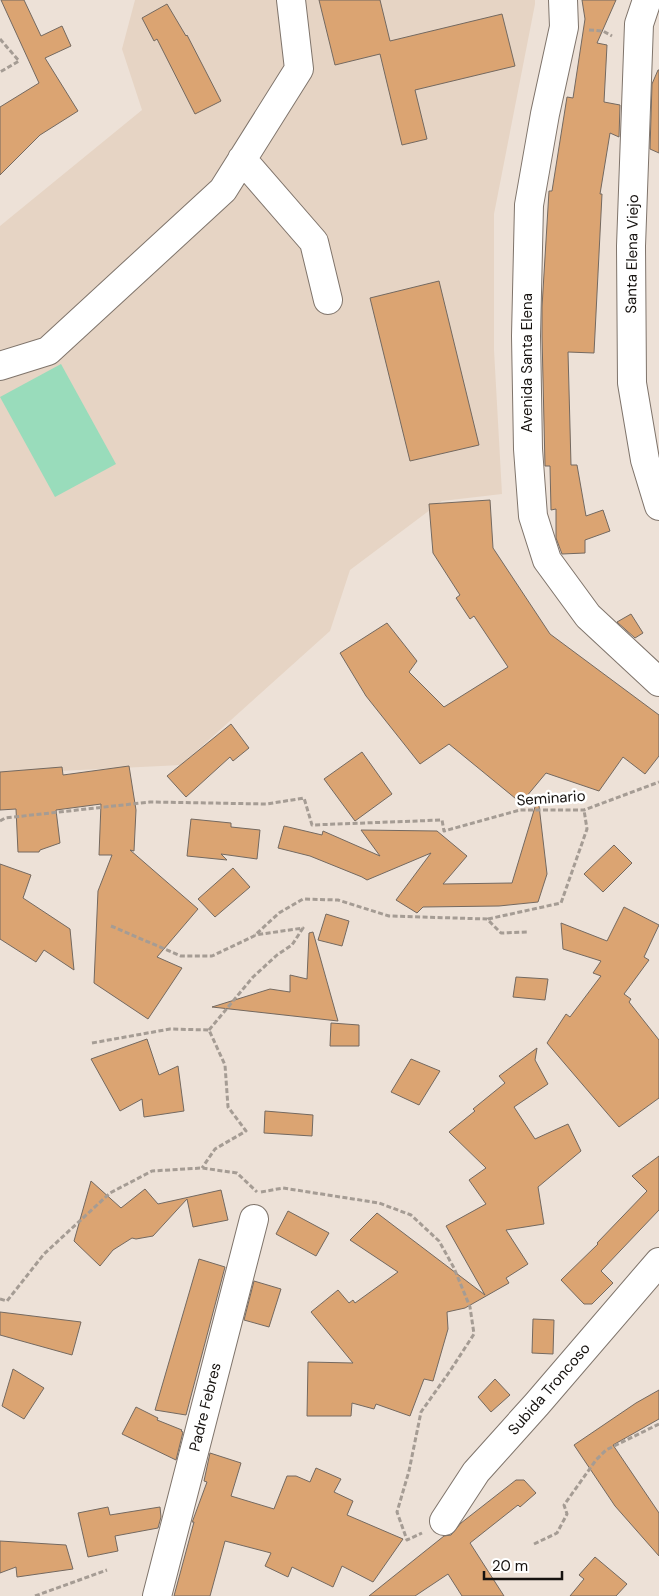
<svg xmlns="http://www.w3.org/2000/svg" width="659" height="1596" viewBox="0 0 659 1596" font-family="'DM Sans',sans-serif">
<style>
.built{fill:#e6d4c4}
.green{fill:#99dcbb}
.building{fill:#dba472;stroke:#746960}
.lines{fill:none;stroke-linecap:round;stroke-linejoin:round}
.minor-casing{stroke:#7f746b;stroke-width:30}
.path{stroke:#a59c94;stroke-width:3;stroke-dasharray:5 2.5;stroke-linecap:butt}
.minor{stroke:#fff;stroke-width:28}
.labels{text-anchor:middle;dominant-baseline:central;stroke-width:5;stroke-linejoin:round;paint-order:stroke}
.street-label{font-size:15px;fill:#16120f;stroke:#fff}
</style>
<rect width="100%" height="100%" fill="#ede1d7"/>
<!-- built -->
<path class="built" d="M135,0H535V4L494,214V350L502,494L442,501L350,570L330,631L181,765L0,774V226L142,110L122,49Z"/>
<!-- green -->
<path class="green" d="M61,364L116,464L55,497L0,397Z"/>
<!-- building -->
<path class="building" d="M1,0H24L41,36L62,26L71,46L45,58L78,111L40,135L0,175V107L39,83Z
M319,0H380L390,41L502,14L515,66L415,90L427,139L402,145L380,54L335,65Z
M582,0H616L597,43L607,45L604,102L620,105L619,137L610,133L600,194H602L594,353L568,352L571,465H577L586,516L603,510L610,531L585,540V553L562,554L556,538V509L551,510L550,466H545L542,336V307L549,191H552L567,97L573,98L585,19Z
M167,4L186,36L187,35L221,101L195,114L157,39L154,41L142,18Z
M658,70H659V153L650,149L652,84Z
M439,281L479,445L410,461L370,298Z
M490,500L493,548L550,634L659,715V756L645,774L623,757L599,791L546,773L521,803L449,744L420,764L366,696L340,653L387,623L417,661L409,672L444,707L508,667L474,616L470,619L456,598L460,595L433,553L429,504Z
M631,614L643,633L635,638L617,622Z
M231,724L249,748L233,761L230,757L186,797L167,776Z
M362,752L392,794L355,821L324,779Z
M129,766L136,810L134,851L130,850L198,909L157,957L182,968L148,1019L94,983L98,891L112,855H99L101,804L56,810L60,843L40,850L39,852H18L16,809L0,810V772L62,767L63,775Z
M538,797L547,874L538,902L499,906L423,907L417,913L396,900L431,853L367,880L362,877L310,856L278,848L284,826L322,835L323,831L380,856L361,830L437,831L467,856L443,884L512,883Z
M191,819L231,823V827L260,830L257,859L221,854L227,860L187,856Z
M614,845L632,863L603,892L584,874Z
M0,864L31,875L23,898L70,929L74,970L44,950L36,962L0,939Z
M233,868L250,887L215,917L198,899Z
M624,907L659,925L644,957L649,960L624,994L631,999L629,1002L659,1040V1098L619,1127L547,1043L566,1014L570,1017L601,976L593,973L601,961L563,949L561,923L607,941Z
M326,914L349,921L342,946L318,940Z
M313,932L338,1021L212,1007L270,989L290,992V975L307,979L309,933Z
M516,977L548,979L545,1000L513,997Z
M331,1023L359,1025V1046H330Z
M147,1039L159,1075L178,1066L184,1111L144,1117L142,1099L120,1111L91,1059Z
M537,1048L535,1060L548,1084L514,1107L535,1139L568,1124L581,1151L538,1187L544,1224L506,1230L528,1264L506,1278L509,1283L465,1308L447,1312L448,1329L433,1381L424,1379L410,1416L376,1404L374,1409L352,1403L351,1416H307L308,1362L353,1363L311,1312L338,1290L349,1303L353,1300L355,1303L398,1272L350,1240L377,1213L485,1295L446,1226L486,1204L469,1180L486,1168L449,1132L475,1111L473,1109L505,1083L499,1076Z
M411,1059L440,1071L419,1105L391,1092Z
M265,1111L313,1115L312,1136L264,1133Z
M659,1156V1210L601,1271L613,1283L592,1304H584L561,1280L598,1244L597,1243L647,1191L632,1176Z
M91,1181L121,1208L145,1189L158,1204L221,1190L228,1220L193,1227L187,1199L153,1236L136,1239L132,1238L113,1250L100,1266L74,1241Z
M288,1211L329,1233L316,1256L276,1234Z
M199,1259L225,1267L186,1415L155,1410Z
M254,1281L281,1289L269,1327L244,1320Z
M0,1312L81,1322L72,1355L0,1335Z
M533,1319L554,1320L553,1354L532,1353Z
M13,1369L44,1388L24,1419L2,1406Z
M495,1379L510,1395L491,1412L478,1397Z
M659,1390V1419L613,1445L659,1513V1556L615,1506L574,1445L636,1403Z
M136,1407L158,1418L157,1420L182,1430L181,1431L183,1432L176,1460L122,1434Z
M210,1453L241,1463L231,1496L274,1509L287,1476H296L310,1482L316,1468L341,1479L334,1492L353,1501L347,1515L403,1539L373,1582L342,1566L333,1587L292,1567L288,1577L265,1566L271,1553L225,1541L210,1596H174L194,1522H192L193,1520L207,1482L204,1481Z
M516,1480H524L536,1493L520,1507L518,1505L470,1543L504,1596H462L448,1574L415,1596H369L444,1536L451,1535L461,1523Z
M108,1507L110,1515L160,1507L161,1517L158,1528L115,1536L118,1551L88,1557L78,1513Z
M0,1541L66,1545L73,1569L17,1577L16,1567L0,1573Z
M595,1557L627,1584L616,1596H570L584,1579L579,1575Z"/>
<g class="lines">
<defs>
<path id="minor" d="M563,0L564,27L545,114L529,205L526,336L528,449L533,516L547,560L588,616L659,682
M647,0L639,24L631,246L632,383L645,460L659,506
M242,159L314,242L328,300
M0,366L48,351L223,190L299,69L291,0
M444,1521L476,1472L537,1404L659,1262
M157,1596L254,1219"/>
</defs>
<!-- minor casing -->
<use href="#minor" class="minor-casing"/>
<!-- path -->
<path class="path" d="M589,30L603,31L612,36
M0,39L19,61L0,72
M0,821L5,818L150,802L267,804L304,798L312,825L442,820L444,831L520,810H584L659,782
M488,919L561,903L587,829L584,810
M111,926L181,956H212L254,936L279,913L303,899L338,900L389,916L487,919L501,933L528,932
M209,1030L253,977L277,955L292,945L303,928L255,935
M92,1043L170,1029L209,1030L225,1065L228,1107L246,1131L215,1149L202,1168
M261,1192L283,1188L379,1203L411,1215L439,1241L454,1268L470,1307L474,1334L450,1371L421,1412L409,1471L397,1512L407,1540L422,1533
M0,1299L7,1301L44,1254L110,1193L152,1171L202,1168L237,1173L257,1192
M534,1544L557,1533L567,1514L564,1505L596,1460L606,1450L659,1424
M35,1596L107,1570"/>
<!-- minor -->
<use href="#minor" class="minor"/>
</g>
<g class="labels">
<!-- street labels -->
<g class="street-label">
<text transform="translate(632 254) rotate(-89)">Santa Elena Viejo</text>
<text transform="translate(527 363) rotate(-90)">Avenida Santa Elena</text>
<text transform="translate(551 798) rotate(-4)">Seminario</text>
<text transform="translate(549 1389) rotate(-49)">Subida Troncoso</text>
<text transform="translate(205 1407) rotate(-76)">Padre Febres</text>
</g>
</g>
<!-- scale -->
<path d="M484 1571v8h78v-8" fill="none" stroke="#16120f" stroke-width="2.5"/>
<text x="492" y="1571" font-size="15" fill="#16120f" stroke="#ffffff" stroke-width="4" paint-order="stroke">20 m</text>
</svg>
